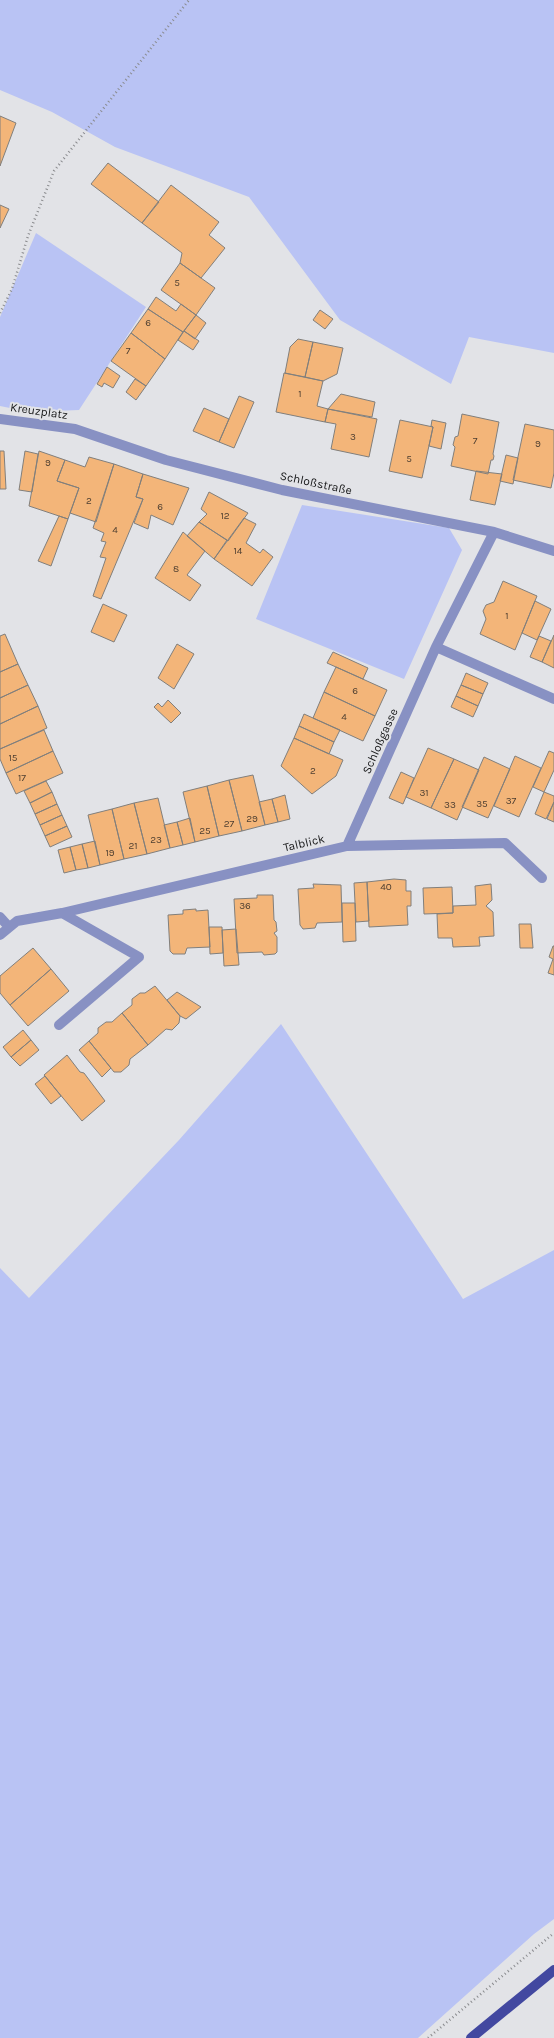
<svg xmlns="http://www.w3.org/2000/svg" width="554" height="2038" viewBox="0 0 554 2038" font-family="Karla,sans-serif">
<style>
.green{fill:#b9c3f4}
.building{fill:#f3b579;stroke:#817f7c}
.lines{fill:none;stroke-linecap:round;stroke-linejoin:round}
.path{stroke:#8a8b8e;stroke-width:2.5;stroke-dasharray:1 3;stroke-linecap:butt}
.minor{stroke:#8891c3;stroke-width:10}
.major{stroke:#4248a0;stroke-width:10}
.labels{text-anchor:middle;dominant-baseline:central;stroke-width:4;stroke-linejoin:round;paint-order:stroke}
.number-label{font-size:10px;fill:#4d3e30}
.street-label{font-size:12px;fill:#161718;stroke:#e2e3e7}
</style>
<rect width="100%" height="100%" fill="#e2e3e7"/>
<!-- green -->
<path class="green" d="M0,0H554V353L469,337L451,384L340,320L249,197L115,147L52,112L0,90Z
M36,233L146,307L79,410L30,412L0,406V317Z
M302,505L449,528L462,550L404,679L256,619Z
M281,1024L463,1299L554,1250V1919L534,1934L418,2038H0V1268L29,1298L179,1140Z"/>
<!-- building -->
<path class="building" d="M0,116L16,123L0,166Z
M108,163L159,202L142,223L91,184Z
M171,185L219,222L209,235L225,248L201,278L180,263L182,253L142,223Z
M0,205L9,209L0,228Z
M180,263L215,288L196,315L161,290Z
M156,297L176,311L181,304L196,315L183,332L148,309Z
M148,309L183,332L165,359L131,333Z
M320,310L333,319L325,329L313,320Z
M196,315L206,323L195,339L184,331Z
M184,331L199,341L193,350L178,340Z
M131,333L165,359L146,386L111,361Z
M298,339L313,342L305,377L285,373L290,347Z
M313,342L343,348L337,374L323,381L305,377Z
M107,367L120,376L113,388L104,383L102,387L97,384Z
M284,373L323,381L317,406L328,409L325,422L276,412Z
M135,379L146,386L136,400L126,392Z
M341,394L375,402L372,417L328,409Z
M239,396L254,402L234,448L219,442Z
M204,408L229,419L219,442L193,431Z
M328,409L377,419L369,457L331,449L336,424L325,422Z
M462,414L499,422L493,454L494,456L493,460H491L488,474L451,466L455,447L453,445L455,437L458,436Z
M400,420L433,427L422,478L389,471Z
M432,420L446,423L441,449L429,446L433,427L431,426Z
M525,424L554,430V473L551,488L513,480Z
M0,451H4L6,489H0Z
M25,451L38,454L32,492L19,490Z
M39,451L65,460L57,481L79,488L68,519L29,506Z
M506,455L518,458L513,484L500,481Z
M89,457L114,464L96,522L70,513L79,488L57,481L65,460L85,467Z
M114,464L143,474L136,497L143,499L101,599L93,596L106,558L100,557L106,542L101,541L104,533L93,528Z
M476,471L502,474L495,505L470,500Z
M143,474L189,488L173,525L151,515L148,529L134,523L143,499L136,497Z
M209,492L248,513L228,541L199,522L207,514L201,509Z
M59,516L68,519L51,566L38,561Z
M244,518L256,524L246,543L260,553L263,549L273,557L252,586L214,559Z
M199,522L227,540L214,559L187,536Z
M183,532L205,551L187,575L201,585L190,601L155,578Z
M503,581L537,596L515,650L480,634L486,619L483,611L486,605L494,602Z
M535,601L551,609L537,640L522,633Z
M103,604L127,615L114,642L91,632Z
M5,634L18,664L0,672V636Z
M554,635V668L542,662Z
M539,636L551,641L542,662L530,657Z
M177,644L194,654L174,689L158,678Z
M333,652L368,668L363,679L327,663Z
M18,664L28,685L0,698V672Z
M336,667L387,690L375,716L324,692Z
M466,673L488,683L483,694L461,685Z
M28,685L38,706L0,724V698Z
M461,685L483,694L478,706L456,696Z
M324,692L375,716L363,741L313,718Z
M456,696L478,706L473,717L451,707Z
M168,700L181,713L171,723L154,707L158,703L162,707Z
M38,706L47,728L0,749V724Z
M304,714L340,730L334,742L299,726Z
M299,726L334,742L329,754L294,738Z
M44,730L53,751L6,773L0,759V749Z
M294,738L343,760L336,776L312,794L281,766Z
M428,748L454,759L431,808L406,797Z
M53,751L63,773L16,794L6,773Z
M549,751L554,753V770L544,792L533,787Z
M515,756L541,768L519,817L494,806Z
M484,757L510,769L488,818L462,807Z
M454,759L479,770L457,820L431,808Z
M401,772L414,778L403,804L389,798Z
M253,775L265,825L242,831L229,780Z
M229,780L242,831L219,836L207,786Z
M46,781L52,792L30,803L24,791Z
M207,786L219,836L195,842L183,792Z
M52,792L57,804L35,814L30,803Z
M544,792L554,796V802L546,819L535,814Z
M285,795L290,819L278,822L272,799Z
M158,798L170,848L147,854L134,803Z
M272,799L278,822L265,825L259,802Z
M554,802V822L547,819Z
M134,803L147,854L124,859L112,809Z
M57,804L62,815L40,825L35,814Z
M112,809L124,859L100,865L88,815Z
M62,815L67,826L45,836L40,825Z
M190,818L195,842L183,845L177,822Z
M177,822L183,845L170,848L164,825Z
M67,826L72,837L50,847L45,836Z
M95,841L100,865L88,868L82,844Z
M82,844L88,868L76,870L70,847Z
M70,847L76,870L64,873L58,850Z
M394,879L406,880V891H411V906H407L408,925L369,927L367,882Z
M367,882L369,921L356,922L354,883Z
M313,884L341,885L342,922L317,923L315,928L303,929L300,925L298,889L314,888Z
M491,884L492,900L486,906L493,912L494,936L479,937L480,946L453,947L452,938H438L437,914L453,913V906L476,905L475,886Z
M452,887L453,913L424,914L423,888Z
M257,895H273L274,920L276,922L277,931L274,933L277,937V952L275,954L264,955L262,952L237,953L234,899L257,898Z
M342,903H355L356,941L343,942Z
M196,909V911L208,910L210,947L187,948L185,954H173L170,951L168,915L183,914V910Z
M519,924H531L533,948H520Z
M209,927H222L223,953L210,954Z
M236,929L239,965L224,966L222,930Z
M553,946H554V975L548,973L553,959L549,957Z
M33,948L51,969L10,1005L0,993V976Z
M51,969L69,991L28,1026L10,1005Z
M155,986L180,1016L179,1023L172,1030L166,1029L148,1045L122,1013L132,1005V999L140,993H145Z
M177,992L201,1007L186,1019L180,1016L167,1000Z
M122,1013L148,1045L130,1059L129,1065L121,1072H114L89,1041L98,1033V1028L106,1022H112Z
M23,1030L31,1040L11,1057L3,1047Z
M31,1040L39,1050L20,1066L11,1057Z
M89,1041L111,1068L102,1077L79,1050Z
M67,1055L80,1072L84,1073L105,1101L82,1121L44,1075Z
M45,1076L61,1096L51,1104L35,1084Z"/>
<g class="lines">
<!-- path -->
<path class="path" d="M0,313L12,289L28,236L54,171L189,0
M428,2038L554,1933"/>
<!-- minor -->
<path class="minor" d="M0,419L75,429L166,460L282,490L494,532L554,551
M436,647L554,699
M347,846L436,647L494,532
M0,917L9,927
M0,935L17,921L62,913L347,846L505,843L542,878
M59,1025L139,957L62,913"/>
<!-- major -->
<path class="major" d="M471,2038L554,1970"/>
</g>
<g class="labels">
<!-- number labels -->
<g class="number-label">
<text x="177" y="283">5</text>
<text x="148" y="323">6</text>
<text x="128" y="351">7</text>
<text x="300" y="394">1</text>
<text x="353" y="437">3</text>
<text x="475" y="441">7</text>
<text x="538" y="444">9</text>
<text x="409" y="459">5</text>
<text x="48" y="463">9</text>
<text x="89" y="501">2</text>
<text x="160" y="507">6</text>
<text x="225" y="516">12</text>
<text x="115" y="530">4</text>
<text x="238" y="551">14</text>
<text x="176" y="569">8</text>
<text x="507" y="616">1</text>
<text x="355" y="691">6</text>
<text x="344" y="717">4</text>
<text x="13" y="758">15</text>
<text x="313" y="771">2</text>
<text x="22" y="778">17</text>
<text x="424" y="793">31</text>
<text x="511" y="801">37</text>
<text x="482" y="804">35</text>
<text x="450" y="805">33</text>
<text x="252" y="819">29</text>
<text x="229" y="824">27</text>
<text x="205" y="831">25</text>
<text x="156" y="840">23</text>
<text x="133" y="846">21</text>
<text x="110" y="853">19</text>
<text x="386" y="887">40</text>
<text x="245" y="906">36</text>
</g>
<!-- street labels -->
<g class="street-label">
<text transform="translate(39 411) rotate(8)">Kreuzplatz</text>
<text transform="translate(316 483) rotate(12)">Schloßstraße</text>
<text transform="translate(380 741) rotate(-66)">Schloßgasse</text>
<text transform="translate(304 843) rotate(-13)">Talblick</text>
</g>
</g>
</svg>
